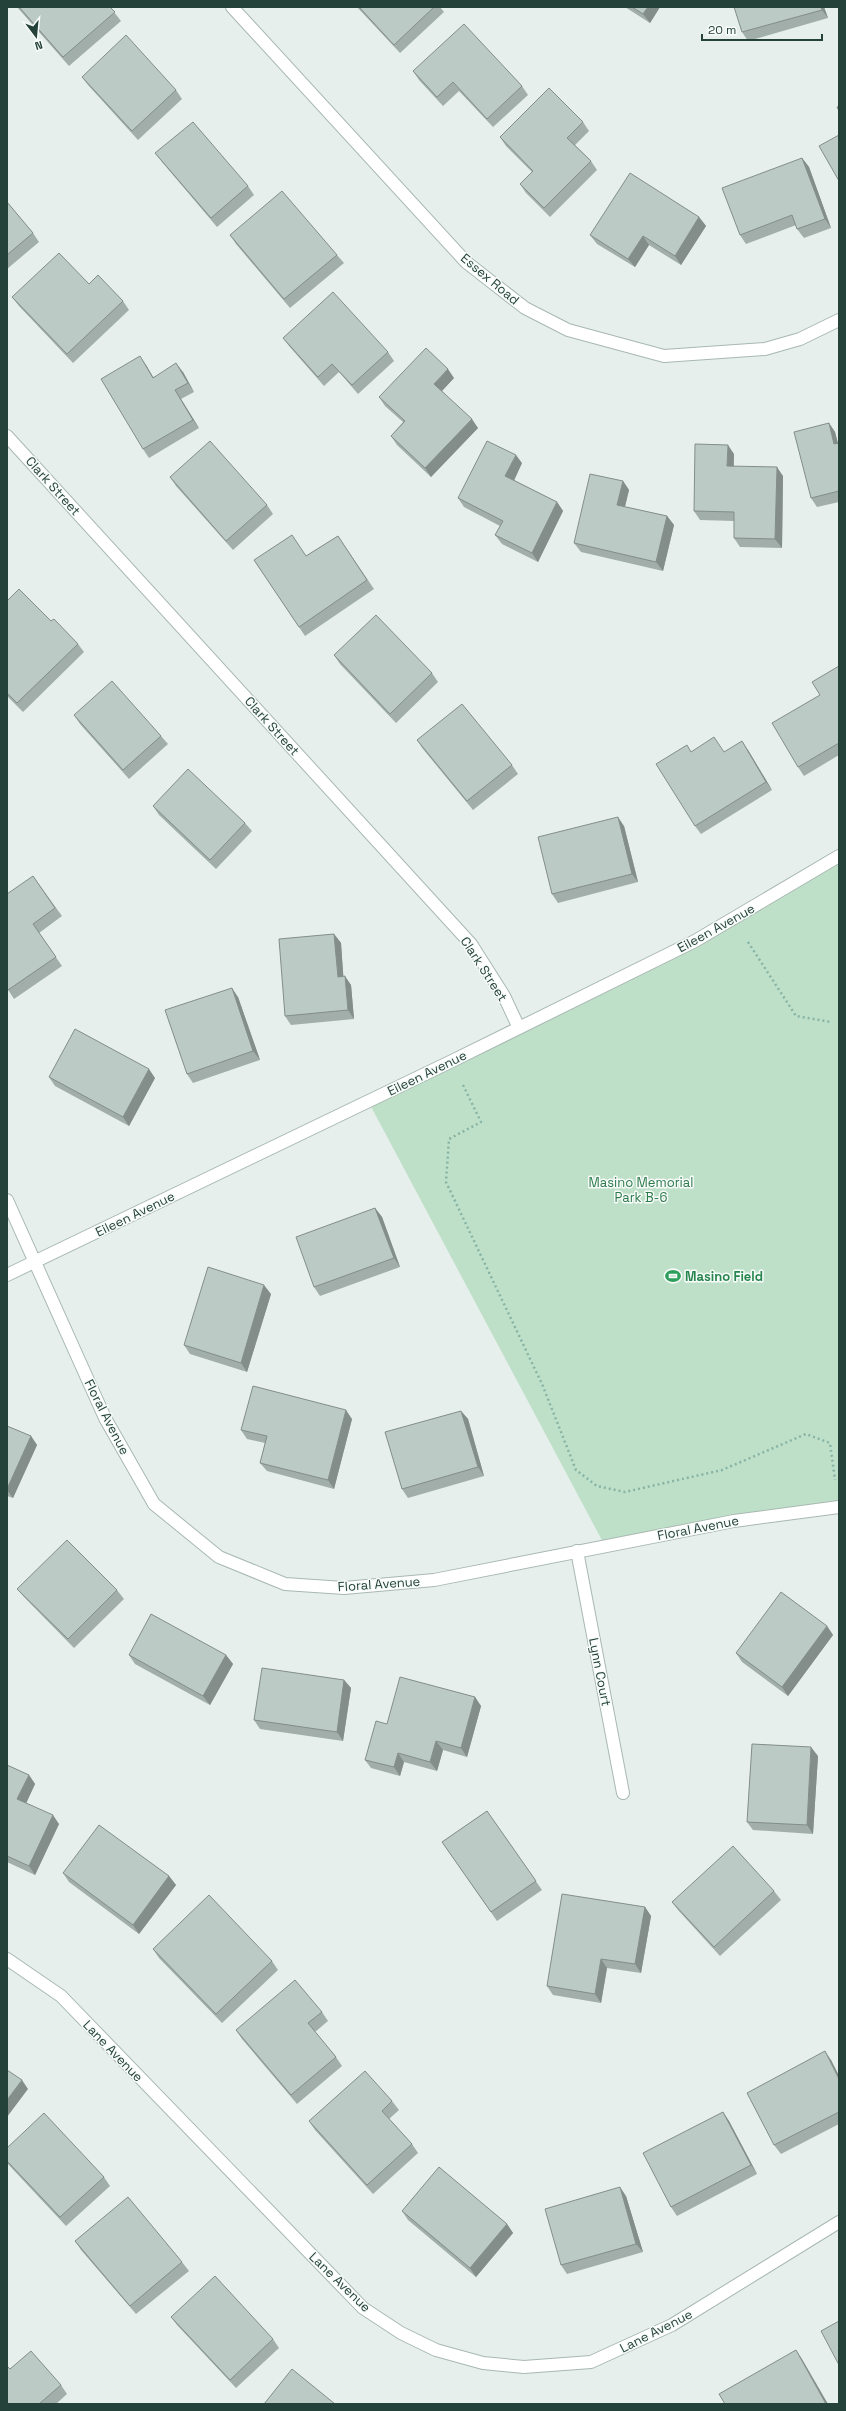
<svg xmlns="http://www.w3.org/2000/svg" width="846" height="2411" viewBox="0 0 846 2411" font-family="'Space Grotesk',sans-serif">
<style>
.green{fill:#bfe0c8}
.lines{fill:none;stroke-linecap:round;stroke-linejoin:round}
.minor-casing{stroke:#a8b8b2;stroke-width:14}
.path{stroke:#86b3a5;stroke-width:2.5;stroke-dasharray:2 3;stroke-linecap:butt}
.minor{stroke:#fff;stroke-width:12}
.wall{fill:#a1aea9}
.shaded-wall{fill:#838d89}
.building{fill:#bbcac4;stroke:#838d89}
.labels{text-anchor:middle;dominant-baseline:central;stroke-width:3;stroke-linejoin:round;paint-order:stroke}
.street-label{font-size:13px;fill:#24423a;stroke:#f7fbf9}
.park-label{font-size:13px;fill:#2d7a4b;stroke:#f7fbf9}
.leisure-label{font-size:13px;font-weight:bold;fill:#27864d;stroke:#f7fbf9;text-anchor:start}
</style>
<rect width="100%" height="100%" fill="#e6efeb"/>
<!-- green -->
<path class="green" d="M839,856V1507L605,1546L368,1101L695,941Z"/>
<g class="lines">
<defs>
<path id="minor" d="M232,7L466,262L525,308L568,330L664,356L765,349L800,339L839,320
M7,436L471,944L504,996L519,1028
M7,1200L105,1418L154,1504L219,1557L285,1584L344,1588L434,1580L734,1521L839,1507
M7,1275L452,1061L695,941L839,856
M577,1551L623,1793
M7,1959L61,1996L363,2308L401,2333L436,2350L483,2363L524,2367L591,2362L672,2325L839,2222"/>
</defs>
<!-- minor casing -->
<use href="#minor" class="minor-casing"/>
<!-- path -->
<path class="path" d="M748,942L796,1016L831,1022
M463,1085L481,1122L449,1139L446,1182L542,1384L576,1470L597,1486L625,1492L722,1470L806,1434L830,1443L835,1480"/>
<!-- minor -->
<use href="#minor" class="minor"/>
</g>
<!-- wall -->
<path class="wall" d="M17,7H110L121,21L69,66Z
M357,7H440L444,12L400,53Z
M625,7H660L650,23Z
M824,7L828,18L748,41L742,32Z
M413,71L522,86L528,95L493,127L459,91L443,106L419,80Z
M82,77L176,90L182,99L138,140L88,85Z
M583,122L589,131L575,145L591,161L597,170L550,217L526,193L520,184L532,172L506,146L500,137Z
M155,153L248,186L254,195L217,227L162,162Z
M802,158L809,167L831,228L804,238L797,229L796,225L746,244L740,235Z
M7,202L33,233L39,242L7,269Z
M699,217L706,226L681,265L649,245L635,267L597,244L590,235Z
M230,235L337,255L344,263L290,308L236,244Z
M89,284L123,301L129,310L73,363L19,306L12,297Z
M283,338L388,352L394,361L358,394L339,372L324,386L289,346Z
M146,365L153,377L183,372L194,392L181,399L199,428L149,458L143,449Z
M454,378L442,391L478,428L431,477L397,445L391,436L403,422L385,406L379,397Z
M829,423L835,432L838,443H839V502L817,507L811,498Z
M734,454V467L783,476L782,548L740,547L734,538V521L700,520L694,511Z
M522,463L514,480L557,502L563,511L538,562L502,544L495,535L500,526L464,507L458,498Z
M170,477L267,505L273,514L233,550L176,486Z
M623,481L629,490L625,507L667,516L674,525L663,571L581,552L574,543Z
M338,536L374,589L305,636L254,560L306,556Z
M7,601L78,644L84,652L23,712L7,696Z
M334,655L432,673L438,682L396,723L340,664Z
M839,666V755L804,776L798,767L820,695Z
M74,715L161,736L168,744L129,779L80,724Z
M417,740L512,765L518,774L473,810L423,749Z
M748,750L772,790L701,834L695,826L692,751L724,752Z
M153,806L245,823L252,831L216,869L159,815Z
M624,826L638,882L558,903L552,894Z
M33,876L62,916L39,933L62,966L14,999L7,988Z
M334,934L341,943L343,976L351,985L354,1019L291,1025L285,1016Z
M238,997L260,1060L193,1083L187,1074Z
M49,1077L155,1078L129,1126L55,1086Z
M375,1208L382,1217L400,1267L320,1296L314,1287Z
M271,1294L247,1372L190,1354L184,1345Z
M461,1411L468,1419L484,1476L408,1498L402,1489Z
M352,1419L334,1489L267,1471L260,1463L265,1443L247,1439L241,1430Z
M7,1426L31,1436L37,1445L13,1498L7,1496Z
M17,1589L117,1590L124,1599L74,1648L24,1597Z
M827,1626L833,1635L788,1696L742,1662L736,1653Z
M129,1655H226L233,1664L210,1705L135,1664Z
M344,1680L351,1688L343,1741L260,1729L254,1720Z
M475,1697L481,1706L467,1757L443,1750L437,1771L404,1762L400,1776L371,1768L365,1760L387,1724Z
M818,1756L813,1834L753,1830L747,1822Z
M7,1765L29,1775L35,1784L26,1803L59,1824L35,1875L7,1862Z
M487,1811L542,1890L497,1921L442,1842Z
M63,1873L169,1876L176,1885L139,1934L69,1882Z
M774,1891L781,1900L720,1956L678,1910L672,1902Z
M645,1907L651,1916L641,1973L607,1968L601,2003L553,1995L547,1986Z
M153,1949L272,1961L278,1970L222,2023L159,1958Z
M322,2012L328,2021L315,2032L336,2057L342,2066L297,2104L242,2039L236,2030Z
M831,2060L839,2076V2124L781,2154L774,2145Z
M392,2101L399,2110L389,2119L412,2144L418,2153L373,2194L315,2130L309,2121Z
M723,2112L729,2121L757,2174L677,2216L671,2207Z
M7,2148L104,2177L110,2186L66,2226L7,2163Z
M626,2196L643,2252L567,2274L561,2265Z
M402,2211L507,2224L513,2233L476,2277L408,2220Z
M75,2241L182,2262L189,2271L136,2314L81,2250Z
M171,2317L273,2339L279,2348L236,2388L177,2325Z
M10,2369L61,2385L67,2394L56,2404H7Z"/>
<!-- shaded-wall -->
<path class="shaded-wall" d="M648,7H660L650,23L643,14Z
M821,7H824L828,18L822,10Z
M802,158L809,167L831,228L825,219Z
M699,217L706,226L681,265L675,256Z
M643,236L649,245L635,267L628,259Z
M140,356L146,365L159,387L153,378Z
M176,363L183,372L194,392L188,383Z
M448,369L454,378L440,393L434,384Z
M175,390L181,399L199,428L193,420Z
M472,419L478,428L431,477L425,468Z
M829,423L835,432L839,448L834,444Z
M728,445L734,454L733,475L727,466Z
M516,455L522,463L512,485L505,476Z
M777,467L783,476L782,548L775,539Z
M623,481L629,490L623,514L617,505Z
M557,502L563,511L538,562L532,553Z
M667,516L674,525L663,571L656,562Z
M742,741L748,750L772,790L766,782Z
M618,817L624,826L638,882L632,874Z
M334,934L341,943L344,985L338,977Z
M345,976L351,985L354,1019L348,1010Z
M232,988L238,997L260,1060L253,1051Z
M149,1069L155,1078L129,1126L123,1117Z
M375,1208L382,1217L400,1267L394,1258Z
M264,1285L271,1294L247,1372L241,1363Z
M346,1410L352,1419L334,1489L328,1480Z
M461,1411L468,1419L484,1476L478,1467Z
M31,1436L37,1445L13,1498L7,1490Z
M827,1626L833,1635L788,1696L782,1687Z
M226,1655L233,1664L210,1705L203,1696Z
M344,1680L351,1688L343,1741L337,1732Z
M475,1697L481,1706L467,1757L461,1748Z
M436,1741L443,1750L437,1771L430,1762Z
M811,1747L818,1756L813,1834L807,1825Z
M398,1753L404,1762L400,1776L394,1767Z
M29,1775L35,1784L24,1808L17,1799Z
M53,1815L59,1824L35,1875L29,1866Z
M169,1876L176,1885L139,1934L133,1925Z
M645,1907L651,1916L641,1973L635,1964Z
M601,1959L607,1968L601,2003L595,1994Z
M825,2051L831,2060L839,2076V2079Z
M22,2080L28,2089L7,2117V2100Z
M723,2112L729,2121L757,2174L751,2165Z
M620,2187L626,2196L643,2252L636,2244Z
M507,2224L513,2233L476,2277L470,2268Z
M796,2350L802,2359L828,2404H826Z"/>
<!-- building -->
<path class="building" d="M19,7H110L115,12L63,57Z
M359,7H434L394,45Z
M632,7H648L643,14Z
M734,7H821L822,10L742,32Z
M464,24L522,86L487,119L453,82L437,97L413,71Z
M126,35L176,90L132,131L82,77Z
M549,88L583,122L567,138L591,161L544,208L520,184L533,171L500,137Z
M839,106V111L837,107Z
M193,122L248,186L211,218L155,153Z
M839,135V181L819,146Z
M802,158L825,219L797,229L792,215L740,235L722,188Z
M630,173L699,217L675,256L643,236L628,259L590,235Z
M282,191L337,255L284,299L230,235Z
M7,202L33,233L7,255Z
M59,253L89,284L98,275L123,301L67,354L12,297Z
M333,292L388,352L352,385L332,364L318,377L283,338Z
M426,348L448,369L434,384L472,419L425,468L391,436L405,421L379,397Z
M140,356L153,378L176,363L188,383L175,390L193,420L143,449L101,379Z
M829,423L834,444L839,443V491L811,498L794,432Z
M210,441L267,505L226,541L170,477Z
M487,441L516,455L505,476L557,502L532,553L495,535L503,521L458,498Z
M695,444L728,445L727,466L777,467L775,539L734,538V512L694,511Z
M590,474L623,481L617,505L667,516L656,562L574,543Z
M292,535L306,556L338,536L367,580L299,627L254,560Z
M19,589L51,621L54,619L78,644L17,703L7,693V601Z
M376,615L432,673L390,714L334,655Z
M839,666V743L798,767L772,723L820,695L812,682Z
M112,681L161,736L123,770L74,715Z
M462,704L512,765L467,801L417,740Z
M714,737L724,752L742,741L766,782L695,826L656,764L687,745L691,752Z
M188,769L245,823L210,860L153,806Z
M618,817L632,874L552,894L538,837Z
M33,876L55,908L33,924L56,957L8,990L7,988V894Z
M334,934L338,977L345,976L348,1010L285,1016L279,939Z
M232,988L253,1051L187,1074L165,1010Z
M75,1029L149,1069L123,1117L49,1077Z
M375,1208L394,1258L314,1287L296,1237Z
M208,1267L264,1285L241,1363L184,1345Z
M253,1386L346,1410L328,1480L260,1463L267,1436L241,1430Z
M461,1411L478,1467L402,1489L385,1432Z
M7,1426L31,1436L7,1489Z
M67,1540L117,1590L68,1639L17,1589Z
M781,1592L827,1626L782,1687L736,1653Z
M151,1614L226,1655L203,1696L129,1655Z
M262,1668L344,1680L337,1732L254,1720Z
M400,1677L475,1697L461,1748L436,1741L430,1762L398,1753L394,1767L365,1760L376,1721L387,1724Z
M752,1744L811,1747L807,1825L747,1822Z
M7,1765L29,1775L17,1799L53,1815L29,1866L7,1856Z
M487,1811L536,1881L491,1912L442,1842Z
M99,1825L169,1876L133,1925L63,1873Z
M733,1846L774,1891L714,1947L672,1902Z
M562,1894L645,1907L635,1964L601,1959L595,1994L547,1986Z
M209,1895L272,1961L216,2014L153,1949Z
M295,1980L322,2012L308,2023L336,2057L291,2095L236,2030Z
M825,2051L839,2079V2112L774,2145L747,2093Z
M7,2070L22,2080L7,2100Z
M365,2071L392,2101L382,2111L412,2144L367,2185L309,2121Z
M723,2112L751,2165L671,2207L643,2153Z
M44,2113L104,2177L60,2217L7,2161V2148Z
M439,2167L507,2224L470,2268L402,2211Z
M620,2187L636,2244L561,2265L545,2209Z
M128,2197L182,2262L130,2306L75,2241Z
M215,2276L273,2339L230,2380L171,2317Z
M839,2321V2365L821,2331Z
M796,2350L826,2404H725L719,2394Z
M31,2351L61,2385L39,2404H7V2366L10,2369Z
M292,2369L335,2404H264Z"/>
<!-- icons -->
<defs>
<symbol id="stadium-bare" viewBox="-9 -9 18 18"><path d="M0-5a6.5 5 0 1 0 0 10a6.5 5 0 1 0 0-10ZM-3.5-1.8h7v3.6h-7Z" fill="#2e9e5b" stroke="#f7fbf9" stroke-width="2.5" paint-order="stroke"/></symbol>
</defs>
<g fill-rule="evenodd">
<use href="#stadium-bare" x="662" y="1265" width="22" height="22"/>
</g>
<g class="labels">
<!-- street labels -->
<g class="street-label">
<text transform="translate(490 279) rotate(40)">Essex Road</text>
<text transform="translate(53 486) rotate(48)">Clark Street</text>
<text transform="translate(272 726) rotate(48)">Clark Street</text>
<text transform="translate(716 928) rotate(-29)">Eileen Avenue</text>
<text transform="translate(484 969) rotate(57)">Clark Street</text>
<text transform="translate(427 1073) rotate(-26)">Eileen Avenue</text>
<text transform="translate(135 1214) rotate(-26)">Eileen Avenue</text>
<text transform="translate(107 1417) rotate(63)">Floral Avenue</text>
<text transform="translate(698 1528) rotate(-11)">Floral Avenue</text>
<text transform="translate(379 1584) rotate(-4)">Floral Avenue</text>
<text transform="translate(600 1672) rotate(79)">Lynn Court</text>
<text transform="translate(113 2051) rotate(46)">Lane Avenue</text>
<text transform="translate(340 2282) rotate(44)">Lane Avenue</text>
<text transform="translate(656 2331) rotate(-27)">Lane Avenue</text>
</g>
<!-- park labels -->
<g class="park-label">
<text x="641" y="1182">Masino Memorial<tspan x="641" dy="15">Park B-6</tspan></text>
</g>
<!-- leisure labels -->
<g class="leisure-label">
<text x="685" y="1276">Masino Field</text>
</g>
</g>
<!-- border -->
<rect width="846" height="2411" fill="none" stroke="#24423a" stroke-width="16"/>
<!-- north arrow -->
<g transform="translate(36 36) rotate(164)" stroke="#f7fbf9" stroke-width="3" paint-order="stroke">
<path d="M0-3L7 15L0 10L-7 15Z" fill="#24423a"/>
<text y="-6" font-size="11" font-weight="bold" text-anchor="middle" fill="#24423a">N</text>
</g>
<!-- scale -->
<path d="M702 34v6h120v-6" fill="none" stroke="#24423a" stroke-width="2"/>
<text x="708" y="34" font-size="12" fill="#24423a" stroke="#f7fbf9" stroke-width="3" paint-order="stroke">20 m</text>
</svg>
